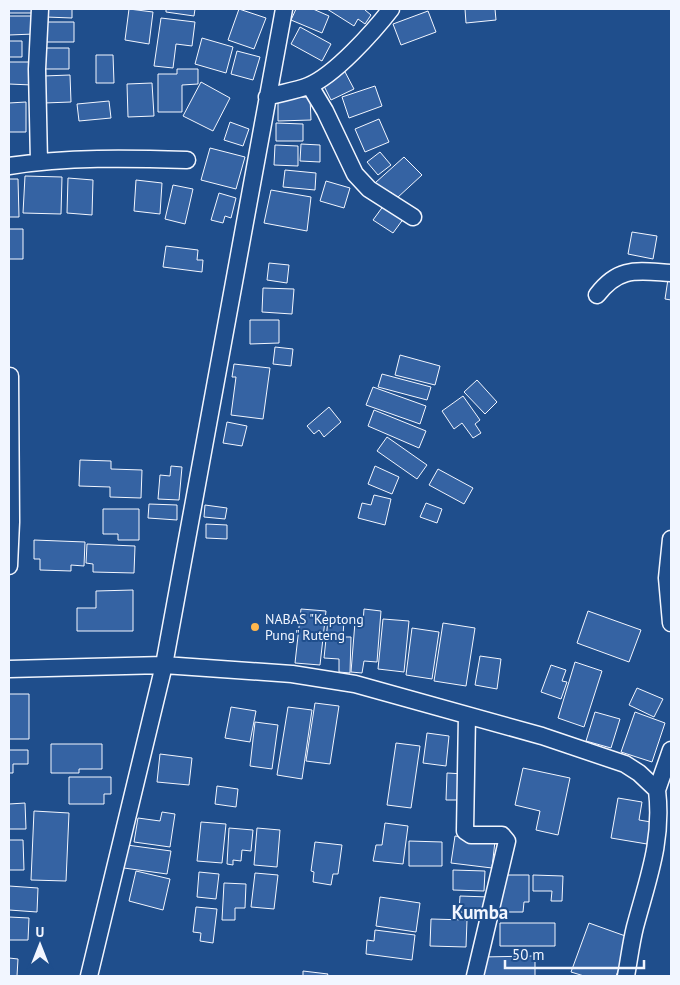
<svg xmlns="http://www.w3.org/2000/svg" width="680" height="985" viewBox="0 0 680 985" font-family="'PT Sans',sans-serif">
<style>
.building{fill:#3563a3;stroke:#f2f6ff}
.lines{fill:none;stroke-linecap:round;stroke-linejoin:round}
.street-casing{stroke:#f2f6ff;stroke-width:19}
.street{stroke:#1f4e8c;stroke-width:16}
.poi-dot{fill:#ffb74d;stroke:#1f4e8c;stroke-width:2}
.labels{text-anchor:middle;dominant-baseline:central;stroke-width:4;stroke-linejoin:round;paint-order:stroke}
.poi-label{font-size:14px;fill:#f2f6ff;stroke:#1f4e8c;text-anchor:start}
.district-label{font-size:19px;font-weight:bold;fill:#f2f6ff;stroke:#1f4e8c}
</style>
<rect width="100%" height="100%" fill="#1f4e8c"/>
<!-- building -->
<path class="building" d="M9,9H34V13H9Z
M46,9H72V18L46,17Z
M129,9L153,12L149,44L125,40Z
M166,9H195L194,16L166,12Z
M239,9L266,18L254,49L228,40Z
M296,9H313L329,16L322,33L291,20Z
M327,9H366L365,10L371,15L365,24L358,19L354,26Z
M465,9H495L496,20L466,23Z
M428,11L436,32L401,45L393,24Z
M9,16H34V34L9,35Z
M161,18L195,22L192,46L176,44L173,68L154,66Z
M45,22H74V42H45Z
M300,27L331,44L322,61L291,44Z
M202,38L233,47L226,73L195,64Z
M9,41H22V57H9Z
M44,48H69V69H44Z
M237,51L260,57L253,80L231,74Z
M96,55H113L114,83H96Z
M9,62H32V85L9,84Z
M177,69H198V84L182,85V112H158V74H177Z
M344,70L354,89L331,100L322,82Z
M70,75L71,102L44,103L43,76Z
M201,82L230,98L213,131L183,116Z
M152,83L154,116L128,117L127,84Z
M375,86L382,106L349,118L342,97Z
M310,97L311,120L278,121V98Z
M109,101L111,118L79,121L77,104Z
M26,102V132H9V103Z
M379,119L389,142L365,152L355,129Z
M230,122L249,129L243,146L224,140Z
M276,123L303,124V141H276Z
M301,144L320,145V162L300,161Z
M275,145L298,146V166L274,165Z
M210,148L245,157L236,189L201,180Z
M380,152L391,165L378,175L367,162Z
M404,157L422,175L397,198L391,192L387,196L375,183Z
M285,170L316,173L315,190L283,187Z
M25,176L62,177L61,214L23,213Z
M68,178L93,180L92,215L67,213Z
M9,179H18L19,217H9Z
M136,180L162,183L160,214L134,211Z
M326,181L350,188L344,208L320,201Z
M173,185L193,189L185,224L165,219Z
M271,190L311,197L307,231L264,223Z
M219,193L236,198L231,218L225,216L223,223L211,220Z
M384,205L404,218L393,233L373,220Z
M9,229H23V259H9Z
M632,232L657,236L653,259L628,254Z
M166,246L198,250L197,260H203L202,272L163,267Z
M269,263L289,265L287,283L267,280Z
M668,279H671V300L665,299Z
M263,288L294,289L292,314L262,312Z
M250,320H279V343L250,344Z
M275,347L293,349L291,366L273,364Z
M400,355L440,366L435,385L395,375Z
M234,364L270,368L263,419L231,415L236,377H232Z
M382,374L431,387L427,400L378,387Z
M477,380L497,402L485,414L464,392Z
M373,387L426,406L420,424L366,405Z
M463,396L480,420L475,424L481,433L473,438L462,423L454,429L442,411Z
M329,407L341,422L324,437L319,430L314,434L307,426Z
M374,410L426,431L419,448L368,426Z
M227,422L247,426L242,446L223,443Z
M387,437L427,465L417,479L377,451Z
M80,460L111,461V469L142,470L141,498L110,497V487L79,486Z
M171,466L182,467L179,500L158,499L160,475L170,476Z
M375,466L399,477L392,494L368,484Z
M438,469L473,488L464,504L429,485Z
M374,495L391,499L385,525L358,518L362,503L371,505Z
M426,503L442,509L437,523L420,517Z
M149,504L177,505V520L148,518Z
M205,505L227,508L225,519L204,517Z
M103,509H139V540H118V534H103Z
M206,524L227,525V539L206,538Z
M34,540L85,542L84,566L71,565V571L40,570V559H34Z
M87,544L135,546L134,573L93,572V564L86,563Z
M133,590V631H77V608H96V591Z
M301,609L326,611L320,665L295,663Z
M364,609L381,611L377,662L364,661L362,673L351,672L355,622H363Z
M588,611L641,630L629,662L577,643Z
M344,619L343,637H351L350,673L339,672V659L324,658L328,620Z
M383,619L409,621L404,672L378,669Z
M443,623L475,628L466,686L434,681Z
M412,628L439,632L432,679L406,675Z
M480,656L501,659L497,689L475,685Z
M575,662L602,671L584,727L558,718Z
M551,665L566,670L562,681L567,682L561,699L541,692Z
M637,688L663,699L654,717L629,705Z
M9,694H29V739H9Z
M315,703L339,706L330,764L306,761Z
M231,707L256,711L250,742L225,738Z
M288,707L312,710L302,779L277,775Z
M595,712L620,719L611,748L586,741Z
M635,712L665,723L652,762L621,752Z
M255,722L278,725L272,769L250,766Z
M427,733L449,736L446,766L423,763Z
M396,743L420,746L411,808L387,805Z
M51,744H102V769H79V773H51Z
M9,750H28V764H13V773H9Z
M160,754L192,758L189,785L157,782Z
M523,768L570,778L558,835L536,830L540,811L515,805Z
M447,773L465,774L464,800H446Z
M69,777H111V794H104V804H69Z
M217,786L238,789L236,807L215,804Z
M618,798L642,802L639,820L651,822L647,844L611,838Z
M25,803L26,829H9V804Z
M34,811L69,813L66,881L31,880Z
M162,812L175,814L170,847L134,842L138,818L160,821Z
M201,822L226,824L222,863L197,861Z
M385,823L408,826L403,864L373,861L376,845H382Z
M229,828L253,830L251,851L242,850L241,861L233,860V865L227,864Z
M257,828L280,830L277,867L254,865Z
M455,836L495,841L492,868L451,863Z
M9,840H23L24,870H9Z
M409,841L442,842V866H409Z
M315,842L342,845L338,874H333L331,885L313,882L314,872L311,871Z
M127,845L171,851L167,874L124,868Z
M453,870L485,871L484,891L453,890Z
M136,871L170,879L163,910L129,901Z
M199,872L219,874L216,899L197,897Z
M255,873L278,875L274,909L251,907Z
M499,875H529V902H524L523,912H499Z
M533,875L563,876L562,901H551L552,891H533Z
M224,883L246,884L245,908H235V920H222Z
M9,886L38,888L37,912L9,910Z
M460,896L489,897L488,914L459,912Z
M380,897L420,903L416,932L376,926Z
M196,907L217,909L213,943L200,941L201,933L193,932Z
M9,917L29,918L28,940H9Z
M431,919L467,920L466,947L430,946Z
M500,923H555V946H500Z
M589,923L631,938L616,976H584L571,972Z
M375,930L415,935L412,960L366,954L367,940L374,941Z
M535,956V976H482V957Z
M9,958L18,959L17,976H9Z
M303,971L328,974L327,976H303Z"/>
<g class="lines">
<defs>
<path id="street" d="M310,86L325,111L355,174L369,189L413,217
M267,97C280,93 295,91 308,86C334,76 374,31 391,9
M39,162L37,69L40,9
M9,166C68,157 127,158 187,160
M597,295C619,266 637,271 671,273
M671,539L667,578L671,623
M9,566L11,522L10,376
M9,669L164,665L292,674L355,684L542,736L625,764L639,773L657,790C663,841 648,878 635,927C631,943 629,960 626,976
M467,715L465,831L471,835H502L507,841L475,976
M657,790L671,750
M89,976L164,665L284,9"/>
</defs>
<!-- street casing -->
<use href="#street" class="street-casing"/>
<!-- street -->
<use href="#street" class="street"/>
</g>
<!-- markers -->
<circle class="poi-dot" cx="255" cy="627" r="5"/>
<g class="labels">
<!-- poi labels -->
<g class="poi-label">
<text x="265" y="619">NABAS "Keptong<tspan x="265" dy="16">Pung" Ruteng</tspan></text>
</g>
<!-- district labels -->
<g class="district-label">
<text x="480" y="912">Kumba</text>
</g>
</g>
<!-- border -->
<rect width="680" height="985" fill="none" stroke="#f2f6ff" stroke-width="20"/>
<!-- north arrow -->
<g transform="translate(40 945)" stroke="#1f4e8c" stroke-width="4" paint-order="stroke">
<path d="M0-4L9 19L0 12L-9 19Z" fill="#f2f6ff"/>
<text y="-8" font-size="14" font-weight="bold" text-anchor="middle" fill="#f2f6ff">U</text>
</g>
<!-- scale -->
<path d="M505 960v8h139v-8" fill="none" stroke="#f2f6ff" stroke-width="2.5"/>
<text x="512" y="960" font-size="15" fill="#f2f6ff" stroke="#1f4e8c" stroke-width="4" paint-order="stroke">50 m</text>
</svg>
